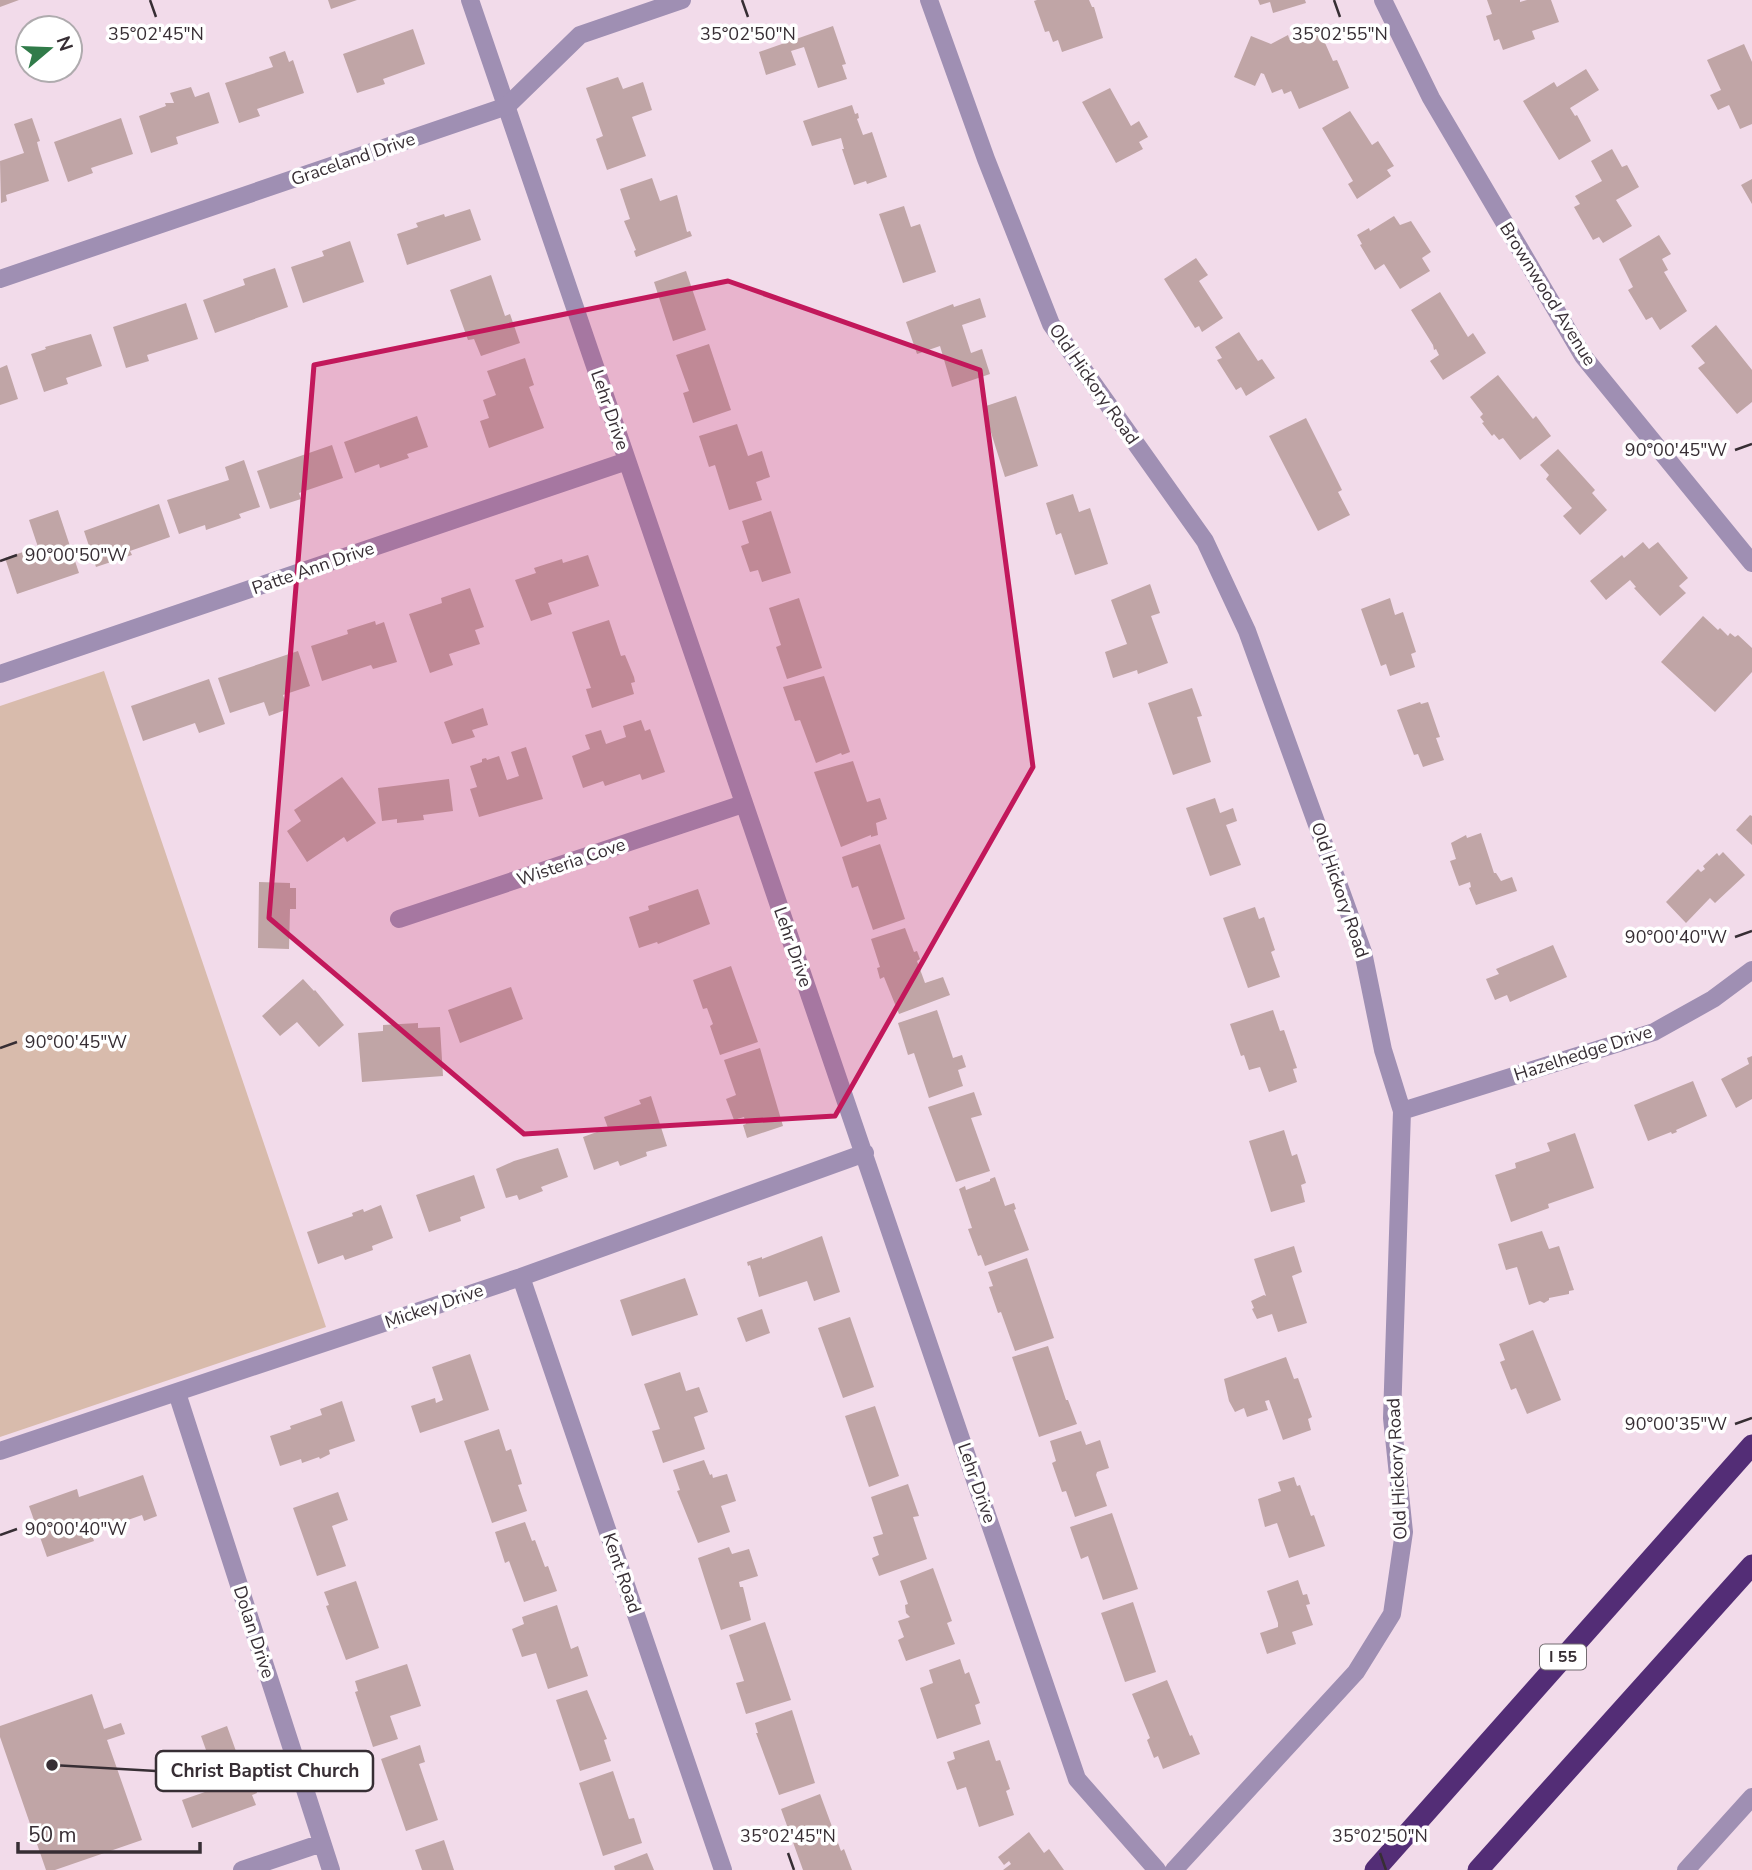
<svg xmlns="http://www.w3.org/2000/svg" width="1752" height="1870" viewBox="0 0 1752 1870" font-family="'Nunito Sans',sans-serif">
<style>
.green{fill:#d8bbac}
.building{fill:#c0a5a6}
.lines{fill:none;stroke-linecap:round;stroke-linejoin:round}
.minor{stroke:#9f8fb3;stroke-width:18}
.tertiary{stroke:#9f8fb3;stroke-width:18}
.motorway{stroke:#532d76;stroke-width:21}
.marked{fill:#c2185b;fill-opacity:0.2;stroke:#c2185b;stroke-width:5;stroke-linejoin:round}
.ticks{fill:none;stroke:#372e34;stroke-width:2.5}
.labels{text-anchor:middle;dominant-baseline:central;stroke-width:7;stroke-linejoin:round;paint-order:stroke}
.shield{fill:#fff;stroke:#736d71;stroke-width:2}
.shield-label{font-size:16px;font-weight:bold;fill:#372e34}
.street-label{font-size:18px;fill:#372e34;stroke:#fff}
.ticks-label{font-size:18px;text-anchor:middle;fill:#372e34;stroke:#fff;stroke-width:7;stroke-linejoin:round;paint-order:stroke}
.leader{fill:none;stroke:#372e34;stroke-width:2.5}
.callout-dot{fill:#372e34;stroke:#fff;stroke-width:2.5}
.callout{fill:#fff;stroke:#372e34;stroke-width:2.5}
.callout-label{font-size:19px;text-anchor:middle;font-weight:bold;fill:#372e34}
</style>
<rect width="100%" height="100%" fill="#f2dbea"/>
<!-- green -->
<path class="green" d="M104,671L326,1327L0,1437V706Z"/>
<!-- building -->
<path class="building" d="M0,0H19L0,7Z
M328,0H357L331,9Z
M1037,0H1089L1092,7H1094L1103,38L1062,52L1058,40L1053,42L1049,31L1045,32L1034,1Z
M1258,0H1305L1306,3L1273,13L1270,2L1260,5Z
M1487,0H1520V2L1527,0H1551L1559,22L1532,31L1535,39L1503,50L1499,39L1494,41L1486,16L1492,14Z
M833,26L846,64L842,65L847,79L818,88L804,47L791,51L796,65L766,75L759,52Z
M1313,27H1318L1333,61L1337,60L1349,88L1299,109L1291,91L1284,94L1282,89L1272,93L1264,74L1261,73L1255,86L1234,77L1251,36L1271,44L1288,35L1289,38Z
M413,29L425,64L383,79L385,84L357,93L343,54Z
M1744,44L1752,62V124L1740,129L1729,105L1718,110L1710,95L1721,90L1707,60Z
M285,51L289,62L293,60L304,93L257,109L260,116L239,123L225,83L273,67L269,57Z
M1586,69L1599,90L1570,108L1575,116L1577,115L1591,141L1559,160L1523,101L1554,82L1557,87Z
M618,77L623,89L643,82L652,110L632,117L646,156L607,170L596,139L603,136L586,88Z
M191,87L195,97L209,92L219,123L176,137L178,144L151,153L139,116L166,106L165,103H174L170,93Z
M1110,88L1131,126L1139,121L1148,137L1139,142L1143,149L1116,163L1082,102Z
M852,105L855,114L858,113L859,118L857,119L863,135L872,132L887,177L867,184L866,181L854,185L842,149H844L841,138L812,146L803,121Z
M1350,111L1372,145L1378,141L1394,166L1387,170L1391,176L1357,199L1348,184L1353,181L1322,128Z
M32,118L40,141L37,142L39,150L49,181L6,195L7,201L1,203L0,161L24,153L14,124Z
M121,118L133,154L91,168L93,173L68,182L54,142Z
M1612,149L1622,167L1627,165L1639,187L1616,200L1632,226L1603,243L1599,237L1593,240L1574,207L1580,204L1575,196L1602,181L1591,161Z
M652,178L660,201L677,195L687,232L690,231L692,236L636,257L634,251L636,250L624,221L630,219L620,189Z
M1752,179V204L1741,185Z
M904,206L911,227L920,224L936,272L903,283L879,214Z
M470,209L481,240L407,265L397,234L418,227L416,223L444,214L445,217Z
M1394,216L1400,225L1411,221L1431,252L1422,258L1430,271L1400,289L1384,264L1375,270L1360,245L1362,244L1357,235L1369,228L1370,231Z
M1659,235L1671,254L1662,259L1668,270L1664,272L1687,311L1660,330L1652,317L1646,320L1628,290L1633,287L1619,259Z
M350,241L364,282L303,303L291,267L324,256L322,251Z
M1196,258L1208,275L1199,281L1223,318L1202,332L1199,326L1195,328L1164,279Z
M275,268L288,307L215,333L203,300L245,285L243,279Z
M686,271L706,330L673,341L654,282Z
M491,275L505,316L510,314L520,343L481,356L474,339L468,340L450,290Z
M1440,292L1468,337L1473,333L1486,353L1443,380L1430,361L1439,355L1436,349L1434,350L1433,345L1411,310Z
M980,298L986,317L962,325L971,353L982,349L990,374L952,387L940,346L917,354L906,322L953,304L954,307Z
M186,303L198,339L147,355L149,361L126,368L113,327Z
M1716,325L1752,370V402L1737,414L1698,368L1705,363L1691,346Z
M1239,332L1258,361L1262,359L1275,378L1246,396L1241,387L1236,390L1217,360L1222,358L1215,347Z
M91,334L102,366L66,378L68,384L44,392L31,354L46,349L45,347Z
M709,344L731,410L693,423L683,393L689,391L676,355Z
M525,358L534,385L529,387L544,428L489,448L480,421L489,418L483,400L496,395L487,371Z
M7,365L18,399L0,405V368Z
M1498,375L1533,419L1536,416L1551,436L1520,460L1503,438L1499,440L1494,434L1492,436L1482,423L1484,422L1480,417L1483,414L1470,397Z
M1016,396L1038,466L1005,477L983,407Z
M417,416L428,447L407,454L409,458L380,468L379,464L355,473L344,442Z
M1306,418L1342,490L1338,492L1350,515L1318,531L1269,436Z
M737,424L748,456L762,451L770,477L756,482L762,500L729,510L715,465L709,467L699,436Z
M332,445L343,478L299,493L301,499L270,509L257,471Z
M1558,449L1595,490L1592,493L1607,510L1580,535L1563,516L1572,508L1546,479L1549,475L1540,465Z
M244,460L260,507L239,514L241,518L206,530L205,525L179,534L167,500L229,480L225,467Z
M1073,494L1079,512L1090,508L1108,564L1075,575L1061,533L1056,535L1046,503Z
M159,504L170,537L130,551L132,555L96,567L84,531Z
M58,510L79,573L17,594L5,558L38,547L29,520Z
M771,511L791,573L762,582L758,570L750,572L741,546L749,543L742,521Z
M1643,542L1649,549L1658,542L1688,578L1679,586L1686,593L1660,616L1634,588L1636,587L1630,580L1606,600L1590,581L1622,555L1624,558Z
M588,555L599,586L548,603L552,614L531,621L515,580L536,573L534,568L562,559L563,563Z
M1150,584L1160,613L1151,616L1168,663L1138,674L1137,670L1113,678L1105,652L1127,644L1111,600Z
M470,588L484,627L475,630L480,644L449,654L453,665L430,673L409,614L442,603L441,598Z
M799,598L822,668L787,679L776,647L781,645L769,608Z
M1390,598L1395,615L1403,612L1416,652L1411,654L1415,667L1390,676L1386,664L1381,666L1361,609Z
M1703,616L1718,630L1720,628L1728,636L1730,633L1735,637L1738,635L1752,648V672L1715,712L1661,662Z
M609,620L621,656L625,655L634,677L635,682L631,683L634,694L592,708L586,689L591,688L572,632Z
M375,621L376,625L384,622L397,662L373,669L371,665L322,681L311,646L348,634L347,630Z
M298,651L310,686L283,695L288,709L269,716L264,702L230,713L218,678Z
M824,676L850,752L842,755L841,753L816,763L800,720L795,721L783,687Z
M209,679L225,724L199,733L195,723L143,741L131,706Z
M1192,688L1202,716L1197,717L1211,762L1173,775L1148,703Z
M1420,702L1421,704L1428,702L1440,737L1436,738L1444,760L1423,767L1418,754L1414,755L1397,710Z
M483,708L488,725L472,730L475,737L452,744L444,722Z
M641,720L645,731L650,729L665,772L642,780L640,774L605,786L603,781L583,788L572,756L590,749L585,735L601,730L606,744L626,737L623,726Z
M526,747L543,799L479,817L470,789L477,787L470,766L482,762V759L486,758L487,760L499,756L507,780L519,776L511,752Z
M853,761L867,802L880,798L887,819L876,823L878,835L871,837V835L841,847L814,772Z
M342,777L376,823L347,842L344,837L307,862L287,831L301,821L294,810Z
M449,779L453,811L423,815L424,820L397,823V819L382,821L378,788Z
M1215,798L1220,813L1233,808L1237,821L1226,825L1241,865L1210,876L1186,808Z
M1750,815L1752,816V845L1736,830Z
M1481,833L1494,873H1496L1501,881L1512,877L1517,891L1476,905L1469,888L1471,887L1470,882L1459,886L1450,861L1456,859L1451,843L1466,835L1467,838Z
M880,844L905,919L873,930L858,886L852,888L842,857Z
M1723,852L1745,875L1715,903L1710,898L1686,923L1666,902L1695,872L1698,869L1701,872L1705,869L1703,866L1717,853L1719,856Z
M259,882L290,883V888H296V909H290L289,949L258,948Z
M698,889L710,924L658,944L657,942L639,948L629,917L649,910L648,906Z
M1255,907L1259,919L1264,917L1275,950L1271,952L1280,977L1248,988L1223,918Z
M905,928L914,952L917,951L920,959L917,961L925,983L943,977L950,995L899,1014L884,977L880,979L877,968L880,967L871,939Z
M1553,945L1567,977L1510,1002L1507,995L1495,1000L1486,979L1499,974L1496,969Z
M731,966L758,1042L720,1055L710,1026L713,1024L707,1008L703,1009L693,980Z
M303,979L314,991L315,990L344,1025L319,1047L297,1022L280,1036L262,1016Z
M511,987L523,1019L460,1043L448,1010Z
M937,1010L953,1058L962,1055L966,1067L958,1070L963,1086L929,1098L914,1053L908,1055L898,1023Z
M1273,1010L1280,1031L1284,1030L1297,1068L1293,1069L1297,1082L1269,1092L1260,1067L1249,1070L1244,1055L1241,1056L1230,1024Z
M418,1023V1028L440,1027L443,1076L362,1082L358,1033L383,1031V1025Z
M760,1048L783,1126L747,1138L743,1125L746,1124L744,1117L734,1120L726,1099L736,1095L724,1060Z
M1752,1056V1099L1736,1108L1721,1079L1749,1064L1747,1058Z
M1693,1081L1707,1116L1676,1130L1677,1132L1672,1134L1671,1132L1648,1141L1634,1105Z
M974,1092L982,1115L971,1118L990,1171L956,1182L928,1107Z
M651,1096L667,1146L646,1152L647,1156L620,1166L618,1161L594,1170L583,1137L608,1128L604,1117L641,1104L639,1100Z
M1284,1130L1292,1156L1297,1154L1306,1183L1301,1185L1305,1202L1271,1212L1249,1141Z
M1575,1133L1594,1188L1548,1204L1549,1208L1511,1222L1495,1175L1516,1168L1515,1163L1550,1151L1547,1143Z
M558,1148L568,1177L541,1187L543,1191L519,1200L517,1195L506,1198L496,1169L514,1161Z
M474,1175L485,1208L460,1217L461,1221L429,1232L416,1195Z
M995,1177L1005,1206L1014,1203L1016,1209L1014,1210L1029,1250L985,1266L981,1255L978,1256L968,1229L972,1228L959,1189L965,1186L966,1190L990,1181V1179Z
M381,1205L393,1238L372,1246L373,1250L345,1260L343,1255L318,1264L307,1232L353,1216L352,1213L363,1209L364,1212Z
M1542,1231L1549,1249L1559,1246L1574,1290L1569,1291V1294L1549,1298V1300L1544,1303L1540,1301L1529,1305L1517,1267L1506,1270L1498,1244Z
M822,1236L840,1292L814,1301L807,1281L759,1297L750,1265L748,1266L747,1262L762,1257V1259Z
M1294,1246L1302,1272L1292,1276L1307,1323L1278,1332L1272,1314L1257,1319L1252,1309L1254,1308L1251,1301L1264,1295L1266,1296L1254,1259Z
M1027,1258L1054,1338L1015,1351L1001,1312L998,1313L989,1287L993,1286L988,1272Z
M685,1278L698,1315L632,1336L620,1300Z
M762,1309L770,1333L746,1342L737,1318Z
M850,1317L874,1387L843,1398L818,1328Z
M1533,1330L1561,1400L1527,1414L1516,1388L1511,1390L1500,1362L1505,1360L1499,1344Z
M1048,1346L1066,1400H1068L1077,1424L1039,1437L1012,1357Z
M470,1354L489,1410L420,1433L411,1406L435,1398L436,1403L443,1400L432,1367Z
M1286,1357L1294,1379L1298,1378L1312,1417L1308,1419L1311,1430L1283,1440L1269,1400L1265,1401L1268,1410L1247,1417L1244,1408L1235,1412L1229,1401L1224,1379Z
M680,1372L686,1391L699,1387L708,1412L694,1417L705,1449L663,1463L652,1431L660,1429L644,1384Z
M342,1401L355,1441L329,1450L330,1454L320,1459L319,1457L302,1463L301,1459L280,1466L270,1436L291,1429L290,1426L322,1415L320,1409Z
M875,1406L899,1476L869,1487L845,1416Z
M499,1429L506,1451L511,1449L522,1484L518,1485L527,1511L492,1523L464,1441Z
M1081,1431L1086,1445L1100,1440L1109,1468L1097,1472L1096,1475L1107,1506L1075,1517L1066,1491L1062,1492L1052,1463L1056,1461L1050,1441Z
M704,1460L710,1475L712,1474L713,1478L727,1474L736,1501L721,1506L730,1532L698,1543L677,1491L680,1490L673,1470Z
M143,1475L157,1516L144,1521L142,1515L91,1533L94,1541L47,1557L29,1506L77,1489L79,1497Z
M1294,1477L1297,1486L1300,1485L1311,1516L1314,1515L1325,1546L1289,1558L1277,1523L1265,1527L1258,1499L1281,1491L1278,1482Z
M908,1484L919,1516L913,1517L927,1559L879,1576L872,1558L879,1555L873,1537L883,1534L871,1497Z
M338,1492L348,1520L332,1526L346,1566L317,1576L293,1508Z
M1112,1513L1138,1589L1103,1600L1088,1556L1081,1559L1070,1527Z
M525,1522L532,1541L535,1540L545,1567L548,1566L557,1591L524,1602L509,1561L505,1563L495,1532Z
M729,1547L732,1554L749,1549L758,1576L739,1582L740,1587H743L751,1620L721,1630L698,1558Z
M933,1568L952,1621L947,1623L955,1644L906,1661L898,1640L904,1637L898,1621L910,1617L906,1613L905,1605L908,1604L900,1581Z
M1298,1580L1303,1595L1307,1594L1310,1604L1306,1605L1313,1625L1292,1632L1296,1644L1267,1654L1260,1633L1278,1627V1623L1267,1591Z
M356,1581L379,1648L346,1660L326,1606L329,1605L324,1592Z
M1133,1602L1156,1672L1125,1682L1101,1613Z
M557,1605L571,1649L578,1646L588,1676L548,1689L536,1653L522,1657L512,1629L524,1624L522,1617Z
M765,1622L791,1700L746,1714L736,1683L744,1681L729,1635Z
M960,1659L965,1674L969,1672L980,1703L975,1705L981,1724L937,1739L920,1688L933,1683L929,1670Z
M407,1664L421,1706L390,1716L398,1739L373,1747L355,1692L358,1691L355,1681Z
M1167,1680L1190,1736L1192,1735L1200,1754L1163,1769L1158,1756L1154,1758L1147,1740L1150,1738L1132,1694Z
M587,1690L607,1739L604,1740L611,1761L580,1771L556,1700Z
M92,1694L104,1729L121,1723L125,1734L107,1740L142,1840L55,1870H46L0,1737V1726Z
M792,1710L815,1783L779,1795L756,1733H758L755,1723Z
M227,1726L242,1768L216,1778L201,1736Z
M989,1740L996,1761L1000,1760L1010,1789L1006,1791L1014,1815L979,1827L966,1787L957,1790L947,1762L955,1759L953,1752Z
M420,1745L425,1762L419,1764L438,1820L406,1831L381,1759Z
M613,1771L629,1819L634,1818L642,1843L603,1856L579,1783Z
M245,1778L250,1789L255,1787L257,1793L252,1795L256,1805L192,1828L182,1800Z
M820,1794L841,1851L844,1849L852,1870H803L781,1809Z
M1029,1832L1044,1853L1049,1849L1064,1870H1003L1011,1864L1009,1861L1004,1865L998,1857Z
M444,1840L454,1870H422L415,1850Z
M647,1853L654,1870H615L614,1866Z"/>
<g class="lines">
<!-- minor -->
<path class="minor" d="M470,0L1077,1779L1157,1870
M929,0L986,159L1051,324L1205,541L1247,631L1363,952L1383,1050L1402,1111L1392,1418L1404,1532L1392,1614L1356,1672L1174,1870
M1383,0L1431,98L1583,356L1752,563
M0,674L627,461
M399,919L743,804
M1402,1111L1654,1032L1713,999L1752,970
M521,1277L723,1870
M177,1393L331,1870
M0,1451L521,1277L865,1153
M242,1870L322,1843
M1686,1870L1752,1797"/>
<!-- tertiary -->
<path class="tertiary" d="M0,279L507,106L580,35L682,0"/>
<!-- motorway -->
<path class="motorway" d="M1375,1870L1752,1445
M1478,1870L1752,1565"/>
</g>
<!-- marked area -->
<path class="marked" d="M728,281L980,370L1033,767L835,1116L524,1134L269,918L314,365Z"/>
<!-- ticks -->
<path class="ticks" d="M150,0L156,17M742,0L748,17M1334,0L1340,17M1735,450L1752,444M0,561L17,555M1735,937L1752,931M0,1048L17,1042M1735,1424L1752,1418M0,1535L17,1529M788,1853L794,1870M1380,1853L1386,1870"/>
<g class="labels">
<!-- shield labels -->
<rect class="shield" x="1540" y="1644.5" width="46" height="25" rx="5"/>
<g class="shield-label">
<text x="1563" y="1657">I 55</text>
</g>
<!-- street labels -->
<g class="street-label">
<text transform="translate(353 159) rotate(-19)">Graceland Drive</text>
<text transform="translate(1548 294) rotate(58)">Brownwood Avenue</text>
<text transform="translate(1094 384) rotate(55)">Old Hickory Road</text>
<text transform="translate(610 410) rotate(71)">Lehr Drive</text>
<text transform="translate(313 568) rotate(-19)">Patte Ann Drive</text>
<text transform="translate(571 862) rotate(-19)">Wisteria Cove</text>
<text transform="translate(1340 890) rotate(71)">Old Hickory Road</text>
<text transform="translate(793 947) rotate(71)">Lehr Drive</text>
<text transform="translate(1583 1053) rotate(-18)">Hazelhedge Drive</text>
<text transform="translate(434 1306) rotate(-19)">Mickey Drive</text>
<text transform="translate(1397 1469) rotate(-93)">Old Hickory Road</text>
<text transform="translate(977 1483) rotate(71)">Lehr Drive</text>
<text transform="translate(622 1573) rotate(71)">Kent Road</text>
<text transform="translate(254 1632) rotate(72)">Dolan Drive</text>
</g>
</g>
<g class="ticks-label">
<text x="156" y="40">35°02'45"N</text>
<text x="748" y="40">35°02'50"N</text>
<text x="1340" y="40">35°02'55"N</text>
<text x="1676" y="456">90°00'45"W</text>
<text x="76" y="561">90°00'50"W</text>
<text x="1676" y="943">90°00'40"W</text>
<text x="76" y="1048">90°00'45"W</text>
<text x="1676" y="1430">90°00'35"W</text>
<text x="76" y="1535">90°00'40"W</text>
<text x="788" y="1842">35°02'45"N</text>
<text x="1380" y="1842">35°02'50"N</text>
</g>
<!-- callouts -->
<path class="leader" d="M52 1765L156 1771"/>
<circle class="callout-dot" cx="52" cy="1765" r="7"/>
<rect class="callout" x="156" y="1751" width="217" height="40" rx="7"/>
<g class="callout-label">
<text x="265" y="1777">Christ Baptist Church</text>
</g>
<!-- north arrow -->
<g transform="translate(49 49) rotate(71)"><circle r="33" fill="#ffffff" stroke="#afabae" stroke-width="2"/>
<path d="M0-5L12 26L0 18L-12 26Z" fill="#307b49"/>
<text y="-10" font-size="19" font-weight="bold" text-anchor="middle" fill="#372e34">N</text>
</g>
<!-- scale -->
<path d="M18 1842v10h182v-10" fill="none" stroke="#372e34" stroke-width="3.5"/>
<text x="28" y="1842" font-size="21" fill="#372e34" stroke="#ffffff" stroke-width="5" paint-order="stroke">50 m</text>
</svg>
